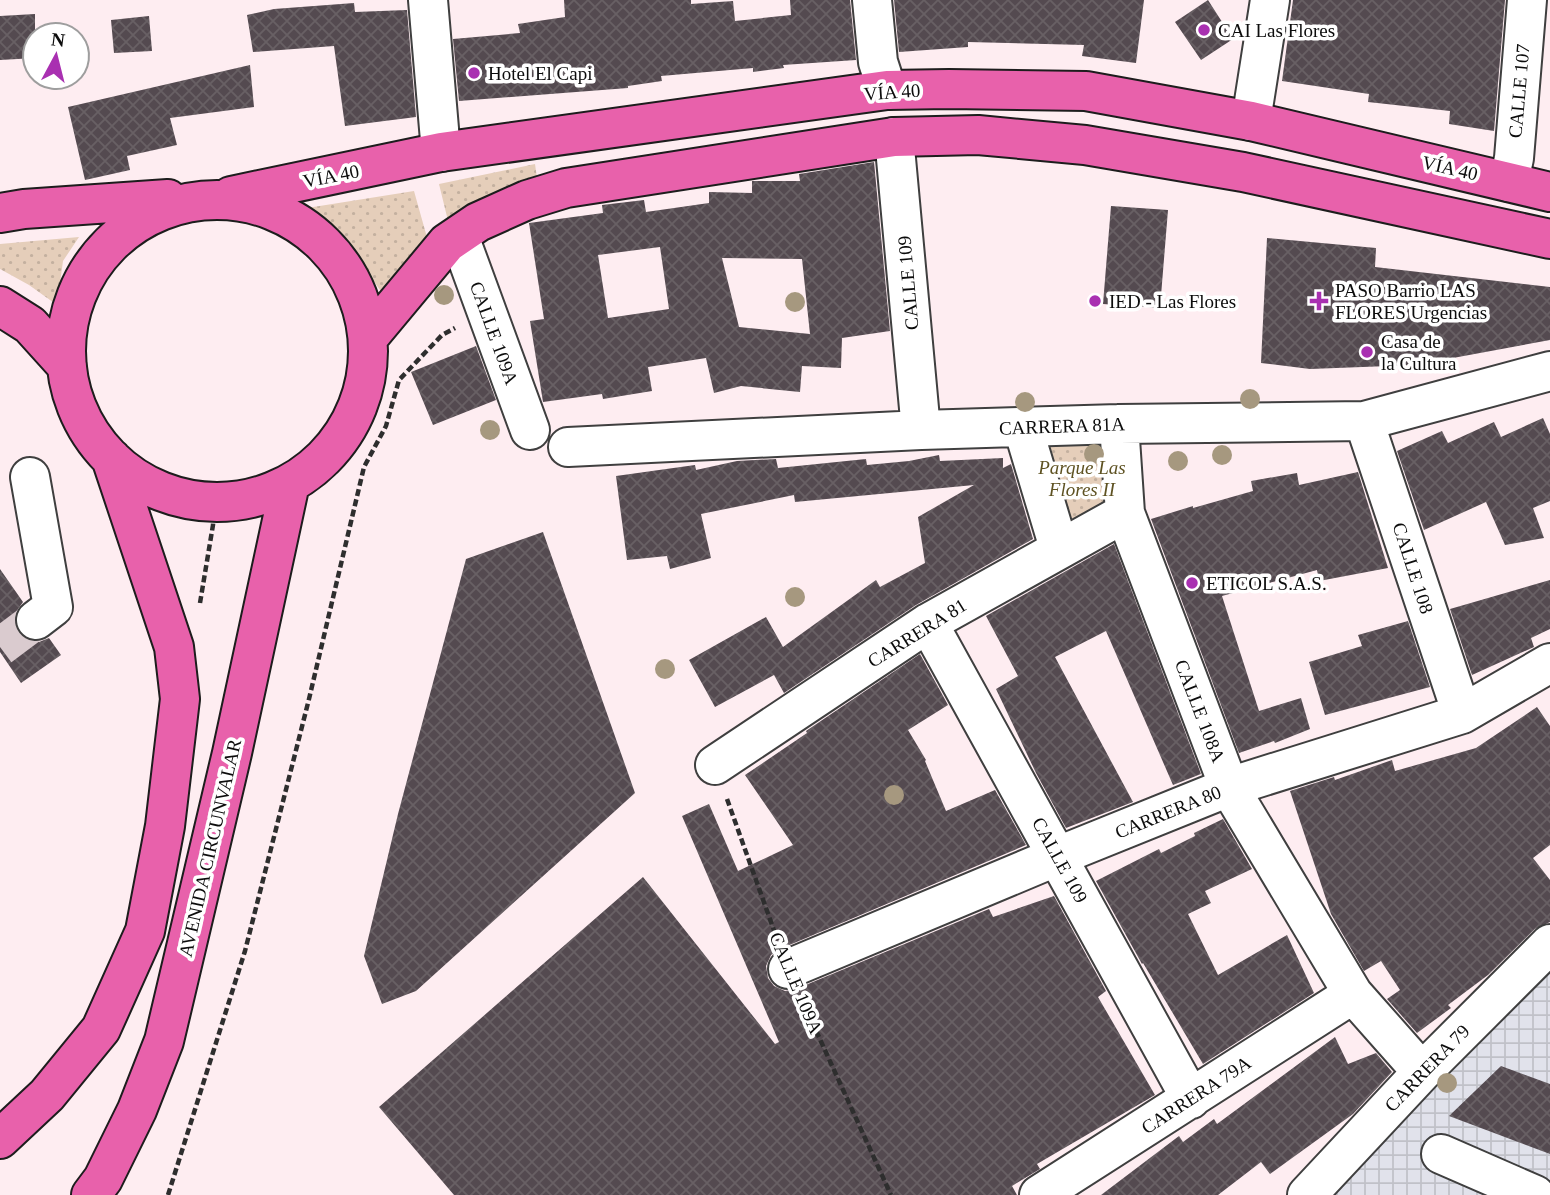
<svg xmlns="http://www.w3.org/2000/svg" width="1550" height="1195" viewBox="0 0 1550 1195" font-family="Georgia,serif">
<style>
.industrial{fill:url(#industrial-grid)}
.grass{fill:url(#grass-dots)}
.building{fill:url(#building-cross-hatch);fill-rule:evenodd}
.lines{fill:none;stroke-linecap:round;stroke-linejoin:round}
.minor-tunnel{stroke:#dacbcf;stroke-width:38;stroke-dasharray:38 19;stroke-linecap:butt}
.minor-casing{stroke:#3f3f3f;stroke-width:42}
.highway-casing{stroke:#1d1d1d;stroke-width:42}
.path{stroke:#2e2e2e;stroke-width:4.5;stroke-dasharray:7 3.5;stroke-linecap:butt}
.minor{stroke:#fff;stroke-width:38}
.highway{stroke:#e861ab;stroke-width:38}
.tree{fill:#a6987f}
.poi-dot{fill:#a930b1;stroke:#fff;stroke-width:2.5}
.labels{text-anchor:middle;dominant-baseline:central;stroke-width:7;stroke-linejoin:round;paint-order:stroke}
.poi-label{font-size:19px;fill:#0c0c0c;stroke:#fff;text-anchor:start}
.street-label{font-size:19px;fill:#0c0c0c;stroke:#fff}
.park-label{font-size:19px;font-style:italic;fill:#5e5222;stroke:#fff}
</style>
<defs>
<pattern id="industrial-grid" width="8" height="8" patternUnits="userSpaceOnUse" patternTransform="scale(1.75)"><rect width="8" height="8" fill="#e1e2eb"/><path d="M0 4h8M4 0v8" fill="none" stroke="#c0c1c8"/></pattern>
<pattern id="grass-dots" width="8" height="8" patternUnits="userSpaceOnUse" patternTransform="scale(1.75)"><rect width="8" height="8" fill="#e5ceba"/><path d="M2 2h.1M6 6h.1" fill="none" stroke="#c3b09f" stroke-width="1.8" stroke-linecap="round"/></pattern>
<pattern id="building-cross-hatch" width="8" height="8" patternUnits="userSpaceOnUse" patternTransform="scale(1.75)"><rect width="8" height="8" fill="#544a50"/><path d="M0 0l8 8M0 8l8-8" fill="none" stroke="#686064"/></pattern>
</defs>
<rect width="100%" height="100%" fill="#feedf1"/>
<!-- industrial -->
<path class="industrial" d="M1550,969V1195H1330L1396,1126Z"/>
<!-- grass -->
<path class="grass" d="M535,164L538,185L450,229L439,184Z
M414,191L428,241L383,294L337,231L307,208Z
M79,237L63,261L57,305L29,285L0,269V244Z
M1111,441L1122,502L1057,524L1034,446Z"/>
<!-- building -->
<path class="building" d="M564,0H691V4L733,1L735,21L791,15L790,0H850L856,60L783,65L784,68L753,72V68L661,76L662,81L628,86V88L459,101L453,39L520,33L518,24L565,17Z
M894,0H1144L1136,63L1082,56L1084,45L968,42V47L899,52Z
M1208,0L1233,39L1201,60L1175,22Z
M1293,0H1505L1494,131L1449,124L1450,111L1368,102L1369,94L1282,81Z
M354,3L355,12L407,10L416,117L345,126L334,46L253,52L247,15L274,9Z
M35,14V58L0,60V16Z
M149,16L152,51L114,53L111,20Z
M250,65L254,107L170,118L177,145L127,156L130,170L85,180L68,107Z
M874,162L890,331L842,338L841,368L802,366L800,392L741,386L714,393L706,358L648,367L652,391L603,399L602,394L543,402L530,321L544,319L529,223L603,213L602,205L644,200L646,212L709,203V192L752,193V181H800L799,174ZM660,247L669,309L608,318L598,255ZM722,258L802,259L810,334L739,327Z
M1111,206L1168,210L1160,308L1103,304Z
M1267,238L1376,248L1375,267L1550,287V340L1415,365L1310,369L1261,363Z
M476,346L496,400L433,425L411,372Z
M1543,418L1550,434V501L1533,508L1544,538L1505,545L1486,502L1424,530L1397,451L1442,431L1448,443L1494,422L1501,437Z
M939,455L940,461L1003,458V468L1011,464L1033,539L916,605L784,693L774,675L715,707L689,660L766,617L783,647L876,580L880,587L925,563L918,517L974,485L795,502L794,495L701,514L711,558L670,569L667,556L627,560L616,476L695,465L696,470L737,461L776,459L778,468L866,459L867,465L909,461Z
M1358,472L1388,568L1319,581L1317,570L1222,596L1259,711L1301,698L1310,729L1275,743L1274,741L1239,753L1151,519L1193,506V508L1253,491L1251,481L1297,473L1299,485Z
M543,532L635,793L416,991L382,1004L364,956L398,814L466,559Z
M1114,544L1201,774L1173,785L1106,631L1055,657L1133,802L1066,828L1036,773L996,689L1018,676L986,616Z
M0,569L23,602L16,612L14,623L18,633L28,640L39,642L49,638L61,655L21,683L0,652Z
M1550,580V629L1531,638L1534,647L1472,675L1450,609Z
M1408,621L1430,687L1325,715L1309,662L1362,646L1358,635Z
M920,654L948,705L908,730L926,760L925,761L946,811L995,790L1026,845L780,949L771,955L766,966L768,978L774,986L785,991L796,989L989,909L993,917L1054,896L1106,991L1098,997L1155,1095L1037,1164L1040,1169L1012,1186L1017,1195H454L379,1107L643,877L775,1044L779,1042L682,816L709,804L738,871L793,845L745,775L807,733L806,731Z
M1537,707L1550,726V845L1533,858L1550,880V922L1535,929L1488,975L1448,1005L1451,1008L1417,1033L1387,999L1400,990L1381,961L1364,971L1331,914L1290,791L1334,777L1335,780L1392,760L1395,771L1476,748Z
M1223,819L1252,869L1205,891L1211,903L1188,914L1218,975L1287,935L1314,993L1203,1064L1143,963L1142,964L1096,881L1159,849L1161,853L1195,836L1194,833Z
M1335,1037L1348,1064L1376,1053L1392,1072L1353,1114L1270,1174L1261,1162L1218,1195H1101L1179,1136L1183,1142L1214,1119L1217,1124Z
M1501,1066L1550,1084V1154L1449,1116Z"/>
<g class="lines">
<!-- minor-tunnel -->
<path class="minor-tunnel" d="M0,647L36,620"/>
<defs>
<path id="minor" d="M428,0L441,152
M872,0L878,62L887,90
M1251,121L1270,0
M894,137L921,430
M1509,182L1514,158L1527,0
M459,236L530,430
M1364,421L1462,714
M1119,424L1125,513L1229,787L1353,994L1422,1072
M1023,428L1059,548
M568,447L921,430L1119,424L1364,421L1550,371
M30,477L53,607L36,620
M928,623L1191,1099
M715,765L928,623L1125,513
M788,969L1058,856L1229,787L1462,714L1550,663
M1441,1154L1535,1195
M1039,1195L1353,994
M1307,1195L1422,1072L1550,944"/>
<path id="highway" d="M231,196L441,152L887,90L949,89L1086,91L1251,121L1550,192
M66 351a151 151 0 1 1 302 0a151 151 0 1 1-302 0Z
M0,213L24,209L168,199
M0,306L30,325L67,366
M372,333L447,243L478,222L527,200L566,188L894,137L978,135L1085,145L1243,172L1550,239
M0,1139L47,1095L101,1029L145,931L165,826L180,699L174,647L111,458
M91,1195L103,1179L137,1110L164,1041L232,753L289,488"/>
</defs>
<!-- minor casing -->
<use href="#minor" class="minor-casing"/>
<!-- highway casing -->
<use href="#highway" class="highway-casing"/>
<!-- path -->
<path class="path" d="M200,603L213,525L214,504
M727,799L776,936
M803,1002L891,1195
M168,1195L245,951L309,699L364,467L386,426L399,380L442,335L455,328"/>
<!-- minor -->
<use href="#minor" class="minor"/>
<!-- highway -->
<use href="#highway" class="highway"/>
</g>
<!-- trees -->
<g class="tree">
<circle cx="444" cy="295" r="10"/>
<circle cx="795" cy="302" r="10"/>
<circle cx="1250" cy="399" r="10"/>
<circle cx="1025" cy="402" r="10"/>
<circle cx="490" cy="430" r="10"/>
<circle cx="1094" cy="454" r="10"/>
<circle cx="1222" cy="455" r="10"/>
<circle cx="1178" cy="461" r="10"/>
<circle cx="795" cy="597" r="10"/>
<circle cx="665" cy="669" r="10"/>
<circle cx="894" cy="795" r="10"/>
<circle cx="1447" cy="1083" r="10"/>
</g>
<!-- markers -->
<g class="poi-dot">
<circle cx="1204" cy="30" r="7"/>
<circle cx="474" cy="73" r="7"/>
<circle cx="1095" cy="301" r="7"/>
<path d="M1315.5 290.5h7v7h7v7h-7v7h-7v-7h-7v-7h7z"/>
<circle cx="1367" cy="352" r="7"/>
<circle cx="1192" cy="583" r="7"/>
</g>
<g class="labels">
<!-- poi labels -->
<g class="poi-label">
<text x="1218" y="30">CAI Las Flores</text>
<text x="488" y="73">Hotel El Capi</text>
<text x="1335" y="290">PASO Barrio LAS<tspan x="1335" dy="22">FLORES Urgencias</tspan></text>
<text x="1109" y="301">IED - Las Flores</text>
<text x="1381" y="341">Casa de<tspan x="1381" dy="22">la Cultura</tspan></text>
<text x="1206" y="583">ETICOL S.A.S.</text>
</g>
<!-- street labels -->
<g class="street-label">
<text transform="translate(1519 91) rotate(-85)">CALLE 107</text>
<text transform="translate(892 92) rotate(-4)">VÍA 40</text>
<text transform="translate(1450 168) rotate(13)">VÍA 40</text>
<text transform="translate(331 176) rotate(-11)">VÍA 40</text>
<text transform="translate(908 283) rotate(-95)">CALLE 109</text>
<text transform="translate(494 333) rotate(70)">CALLE 109A</text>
<text transform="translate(1062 426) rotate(-2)">CARRERA 81A</text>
<text transform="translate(1413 568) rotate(72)">CALLE 108</text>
<text transform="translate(917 633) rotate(-32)">CARRERA 81</text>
<text transform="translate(1200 711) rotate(69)">CALLE 108A</text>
<text transform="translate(1168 812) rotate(-22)">CARRERA 80</text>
<text transform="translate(210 848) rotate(-77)">AVENIDA CIRCUNVALAR</text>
<text transform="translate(1060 860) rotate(61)">CALLE 109</text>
<text transform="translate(796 983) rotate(67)">CALLE 109A</text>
<text transform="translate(1427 1068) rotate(-46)">CARRERA 79</text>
<text transform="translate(1196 1095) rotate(-33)">CARRERA 79A</text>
</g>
<!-- park labels -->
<g class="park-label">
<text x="1082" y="467">Parque Las<tspan x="1082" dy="22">Flores II</tspan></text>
</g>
</g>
<!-- north arrow -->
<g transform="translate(56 56) rotate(7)"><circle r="33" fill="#ffffff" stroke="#9e9e9e" stroke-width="2"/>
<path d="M0-5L12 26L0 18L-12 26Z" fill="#a930b1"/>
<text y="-10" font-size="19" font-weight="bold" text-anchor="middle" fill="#0c0c0c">N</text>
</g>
</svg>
